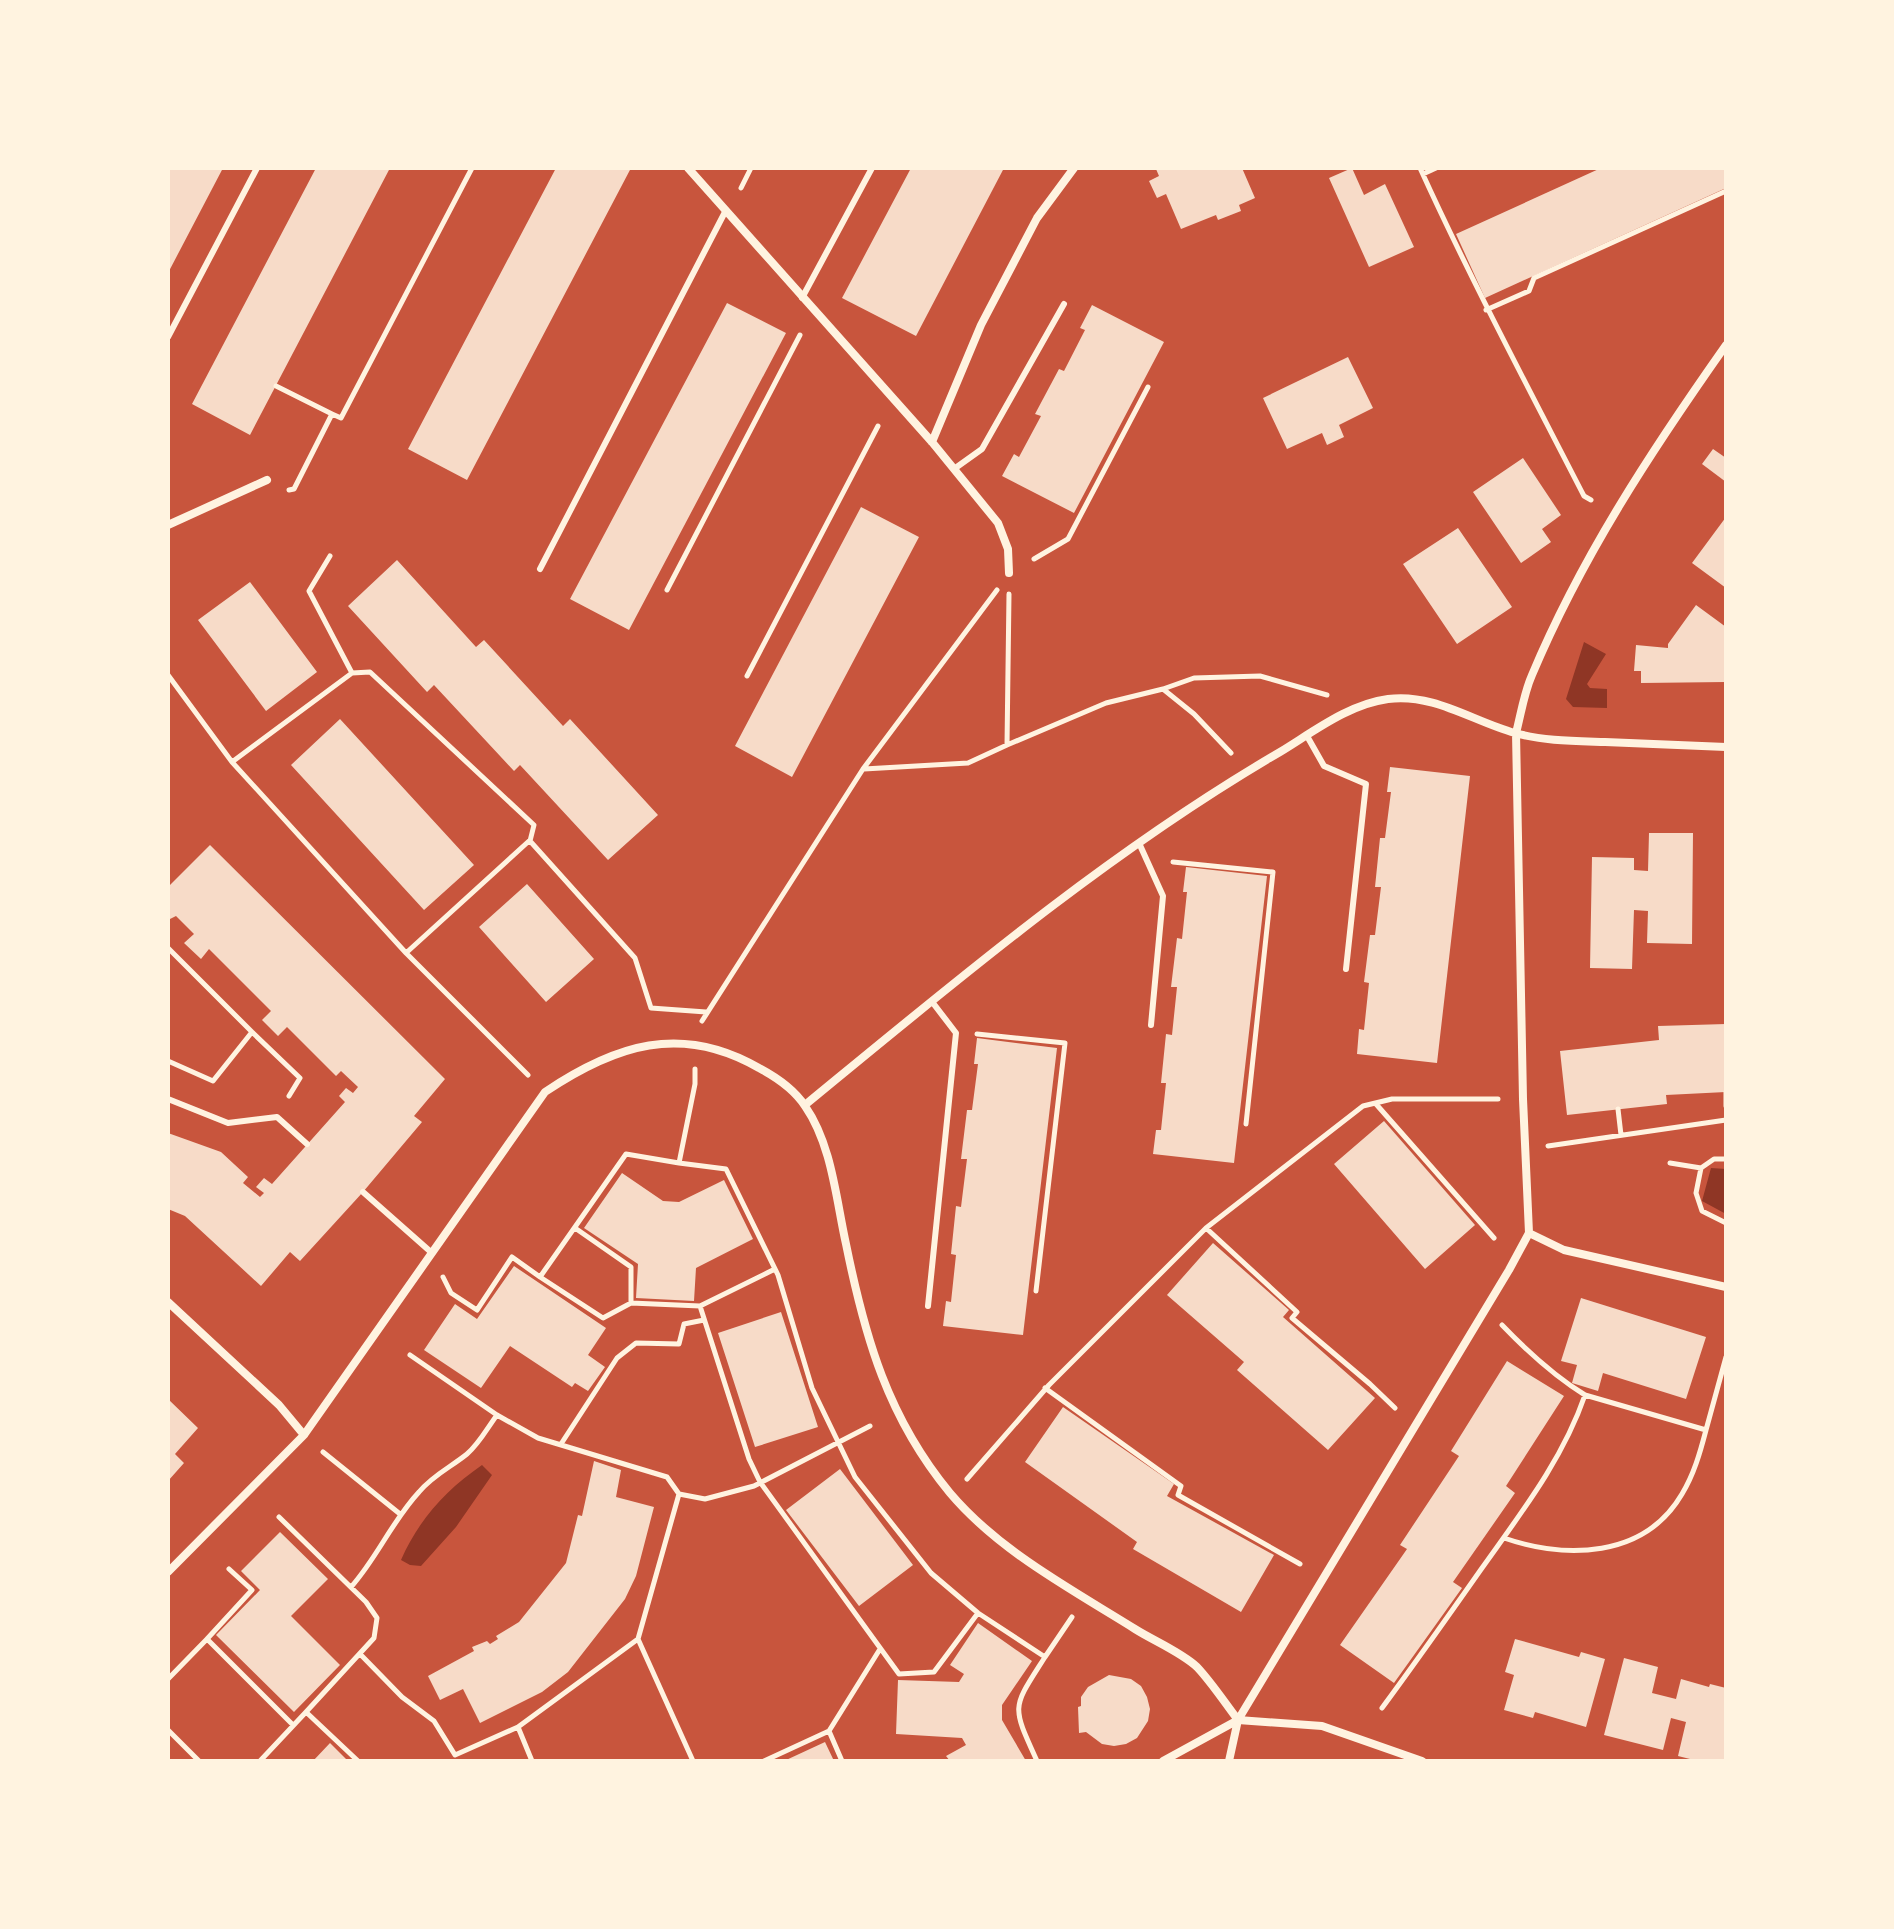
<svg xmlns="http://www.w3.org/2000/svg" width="1894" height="1929" viewBox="0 0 1894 1929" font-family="Signika,sans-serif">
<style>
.water{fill:#8f3625}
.building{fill:#f7dbc8}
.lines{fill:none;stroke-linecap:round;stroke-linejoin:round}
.path{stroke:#fff3e0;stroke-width:5}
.service{stroke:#fff3e0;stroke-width:6}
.minor{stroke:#fff3e0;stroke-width:8}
</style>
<rect width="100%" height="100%" fill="#c8553d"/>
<!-- water -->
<path class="water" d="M1584,642L1606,654L1587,684L1590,688L1607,689V708L1573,707L1566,699Z
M1711,1168L1726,1169V1214L1702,1201Z
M482,1465L492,1475L456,1527L421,1566L410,1565L401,1560C419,1519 446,1490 482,1465Z"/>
<!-- building -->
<path class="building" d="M168,168H223L168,273Z
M316,168H390L250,435L192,404Z
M556,168H631L467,480L408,449Z
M911,168H1004L916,336L842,298Z
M1159,168H1242L1255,198L1239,205L1241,211L1218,220L1216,215L1181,229L1166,194L1157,198L1149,181L1159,176L1156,169Z
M1352,168L1364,195L1385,184L1414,247L1369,267L1329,178Z
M1601,168H1726V188L1485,298L1456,234Z
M727,303L786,333L629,630L570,599Z
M1092,305L1164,342L1074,513L1002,476L1014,454L1019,457L1041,416L1035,414L1059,369L1064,371L1085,330L1080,328Z
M1348,357L1373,408L1339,425L1344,437L1327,445L1322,433L1287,449L1263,398Z
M1713,449L1726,458V482L1702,464Z
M1523,458L1561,515L1542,529L1551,542L1521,563L1473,492Z
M861,507L919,537L792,777L735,746Z
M1726,517V588L1692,563Z
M1458,528L1512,607L1457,644L1403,564Z
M397,560L476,647L484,640L563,726L570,719L658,815L608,860L520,765L514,771L434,685L427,692L348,606Z
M250,582L317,672L266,711L198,620Z
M1696,605L1726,627V682L1641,683V671H1634L1636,645L1668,648V644Z
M340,719L474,865L424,910L291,765Z
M1390,767L1470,776L1437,1063L1357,1054L1359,1029L1364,1030L1369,983L1364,982L1370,935H1375L1381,887H1375L1380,838H1385L1391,792H1387Z
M1649,833H1693L1692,944L1647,943L1648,911L1634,910L1632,969L1590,968L1592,857L1634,858V870L1648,871Z
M210,845L445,1079L414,1116L422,1122L363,1192L300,1261L290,1252L261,1286L185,1216L168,1209V1133L221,1152L248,1177L243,1183L260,1197L264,1193L256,1187L264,1178L272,1184L345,1102L339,1096L346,1088L353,1093L358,1087L341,1071L336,1076L287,1027L278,1036L262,1020L271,1011L209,949L201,959L184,943L194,934L176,916L168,920V887Z
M1186,867L1267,876L1234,1163L1153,1154L1156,1130H1161L1166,1083H1161L1166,1034L1172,1035L1177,987H1171L1177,938L1182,939L1187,892H1183Z
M527,884L594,959L546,1002L479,927Z
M1726,1024V1092L1666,1095L1667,1104L1567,1115L1560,1051L1659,1040L1658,1026Z
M977,1038L1057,1048L1023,1335L943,1326L946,1301L951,1302L956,1255L951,1254L956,1206L961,1207L967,1159H961L967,1110H972L978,1064H974Z
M1384,1121L1475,1225L1425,1269L1334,1164Z
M622,1173L663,1201L679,1202L724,1180L753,1239L696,1268L694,1301L636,1298L638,1264L584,1228Z
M1213,1243L1289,1310L1283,1317L1375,1398L1328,1450L1237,1370L1244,1362L1167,1295Z
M514,1266L606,1328L588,1355L605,1367L588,1391L575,1383L572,1387L510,1346L481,1388L424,1350L455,1304L477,1319Z
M1581,1298L1706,1337L1686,1399L1603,1373L1598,1391L1572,1383L1577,1365L1561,1361Z
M781,1312L818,1427L755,1447L718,1333Z
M1507,1361L1564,1396L1506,1486L1515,1493L1453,1582L1462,1588L1394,1683L1340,1645L1407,1549L1400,1545L1459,1456L1451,1451Z
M168,1399L198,1428L175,1454L184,1463L168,1481Z
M1063,1407L1174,1484L1167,1496L1274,1555L1241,1612L1133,1549L1137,1542L1025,1462Z
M594,1461L621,1470L616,1497L654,1507L636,1576L625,1599L568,1672L542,1692L480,1723L463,1689L440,1700L428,1676L474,1651L472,1647L487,1641L490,1644L498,1639L496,1636L519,1622L566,1563L578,1515L582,1516Z
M840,1469L913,1565L859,1606L786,1510Z
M280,1532L328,1579L291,1616L340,1665L294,1712L216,1635L260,1590L241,1571Z
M978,1623L1032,1661L1002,1705V1720L1026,1761H950L946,1756L966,1745L962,1738L896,1734L898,1680L959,1682L964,1674L950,1665Z
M1515,1639L1579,1657L1581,1652L1605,1659L1586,1727L1535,1712L1533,1718L1504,1710L1514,1675L1505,1672Z
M1624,1658L1658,1667L1652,1693L1676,1699L1681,1679L1709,1687L1710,1684L1726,1688V1761H1698L1678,1756L1686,1722L1671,1718L1663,1750L1604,1735Z
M1109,1675L1131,1679L1141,1686L1147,1697L1150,1709L1148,1721L1137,1738L1126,1744L1114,1746L1102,1744L1086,1732L1079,1733L1078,1707L1081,1706V1697L1088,1687Z
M825,1742L834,1761H784Z
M330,1743L348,1761H313Z"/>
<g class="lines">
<!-- path -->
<path class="path" d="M1420,168C1471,280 1528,387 1584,496L1591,500
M1423,174L1436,168
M741,188L751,168
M1486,310L1529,291L1534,278L1726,191
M276,386L332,414
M289,490L294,489L332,414L341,418L472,168
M330,556L309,591L352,673L370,672L534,825L530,841L635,958L651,1008L706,1012
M1034,559L1068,539L1148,387
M667,590L800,335
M1009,594L1007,745L1106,703L1163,689L1194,714L1231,753
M168,675L232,762L406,953L528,1075
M747,676L878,426
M1163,689L1194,678L1260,676L1327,695
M232,762L352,673
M864,769L968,763L1007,745
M1173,862L1273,872L1246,1124
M168,948L252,1032
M406,953L529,841
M702,1021L863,769L997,590
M977,1034L1065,1043L1036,1291
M168,1061L213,1081L252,1032L300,1078L289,1096
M1726,1092V1106
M1376,1104L1494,1238
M1618,1109L1621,1135
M1548,1146L1726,1120
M679,1163L726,1169L778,1275L812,1388L855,1477L931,1573L978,1613L1045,1657L1072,1617
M1670,1163L1701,1168L1696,1193L1702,1211L1726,1223
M1701,1168L1714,1159H1726
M575,1228L631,1267V1303
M1206,1228L1297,1312L1292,1318L1370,1384L1395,1408
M775,1269L700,1306L749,1459L760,1482L899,1674L934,1672L978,1613
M443,1277L451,1293L477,1310L512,1257L540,1277L626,1154L679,1163L695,1084V1069
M540,1277L603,1318L631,1303L700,1306
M1502,1325C1527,1351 1554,1376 1585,1395L1706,1430L1726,1357
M410,1355L497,1415L538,1438L667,1477L679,1494L638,1639L518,1727
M1045,1388L1181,1486L1178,1495L1300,1564
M561,1444L617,1358L636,1343L679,1344L684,1324L704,1320
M323,1452L400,1514
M967,1479L1049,1385L1206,1228L1363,1106L1392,1099H1498
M679,1494L705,1499L754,1486L870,1426
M279,1517L366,1602L377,1618L374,1638L306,1712
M1504,1538C1565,1559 1644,1559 1682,1494C1694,1474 1700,1453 1706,1430
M351,1587C377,1558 392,1521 419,1492C433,1475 451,1467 467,1454C479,1444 488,1427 497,1415
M207,1639L252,1590L229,1569
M638,1639L693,1761
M361,1655L402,1697L434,1721L455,1755L518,1727L532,1761
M168,1679L207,1639L293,1725
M1382,1708C1416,1662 1449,1615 1482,1568C1521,1513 1563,1459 1585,1395
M168,1730L199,1761
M829,1731L880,1649
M260,1761L306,1712L358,1761
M764,1761L829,1731L842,1761
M1037,1761C1011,1704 1012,1709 1045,1657"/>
<!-- service -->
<path class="service" d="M802,298L872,168
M168,337L257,168
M954,469L982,449L1064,304
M540,569L725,212
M1307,736L1324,766L1366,784L1346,969
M1139,843L1163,896L1151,1025
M168,1099L228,1123L277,1117L307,1144
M363,1192L432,1253
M928,1306L956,1033L933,1003"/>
<!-- minor -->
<path class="minor" d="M688,168L932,442L998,523L1008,549L1009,573
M932,442L981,325L1037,218L1074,168
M168,525L267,480
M805,1105C957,980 1110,851 1280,752C1313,732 1349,704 1388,699C1434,693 1472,721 1515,733C1543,741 1576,741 1605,742C1645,744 1686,745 1726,747
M1529,1233L1564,1250L1726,1287
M168,1302L279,1405L304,1435
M168,1572L304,1435L545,1092C615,1045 681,1023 759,1068C776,1077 794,1089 805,1106C832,1145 836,1199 846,1244C865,1338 888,1418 950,1493C999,1551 1071,1589 1135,1629C1154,1641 1181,1652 1197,1667C1212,1683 1225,1703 1238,1720L1322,1726L1422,1761
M1163,1761L1238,1720L1509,1270L1529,1233L1523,1099L1516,733C1521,714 1524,693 1532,675C1582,556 1652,450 1726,345
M1229,1761L1238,1720"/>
</g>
<!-- border -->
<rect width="1894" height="1929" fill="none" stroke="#fff3e0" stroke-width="340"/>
</svg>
